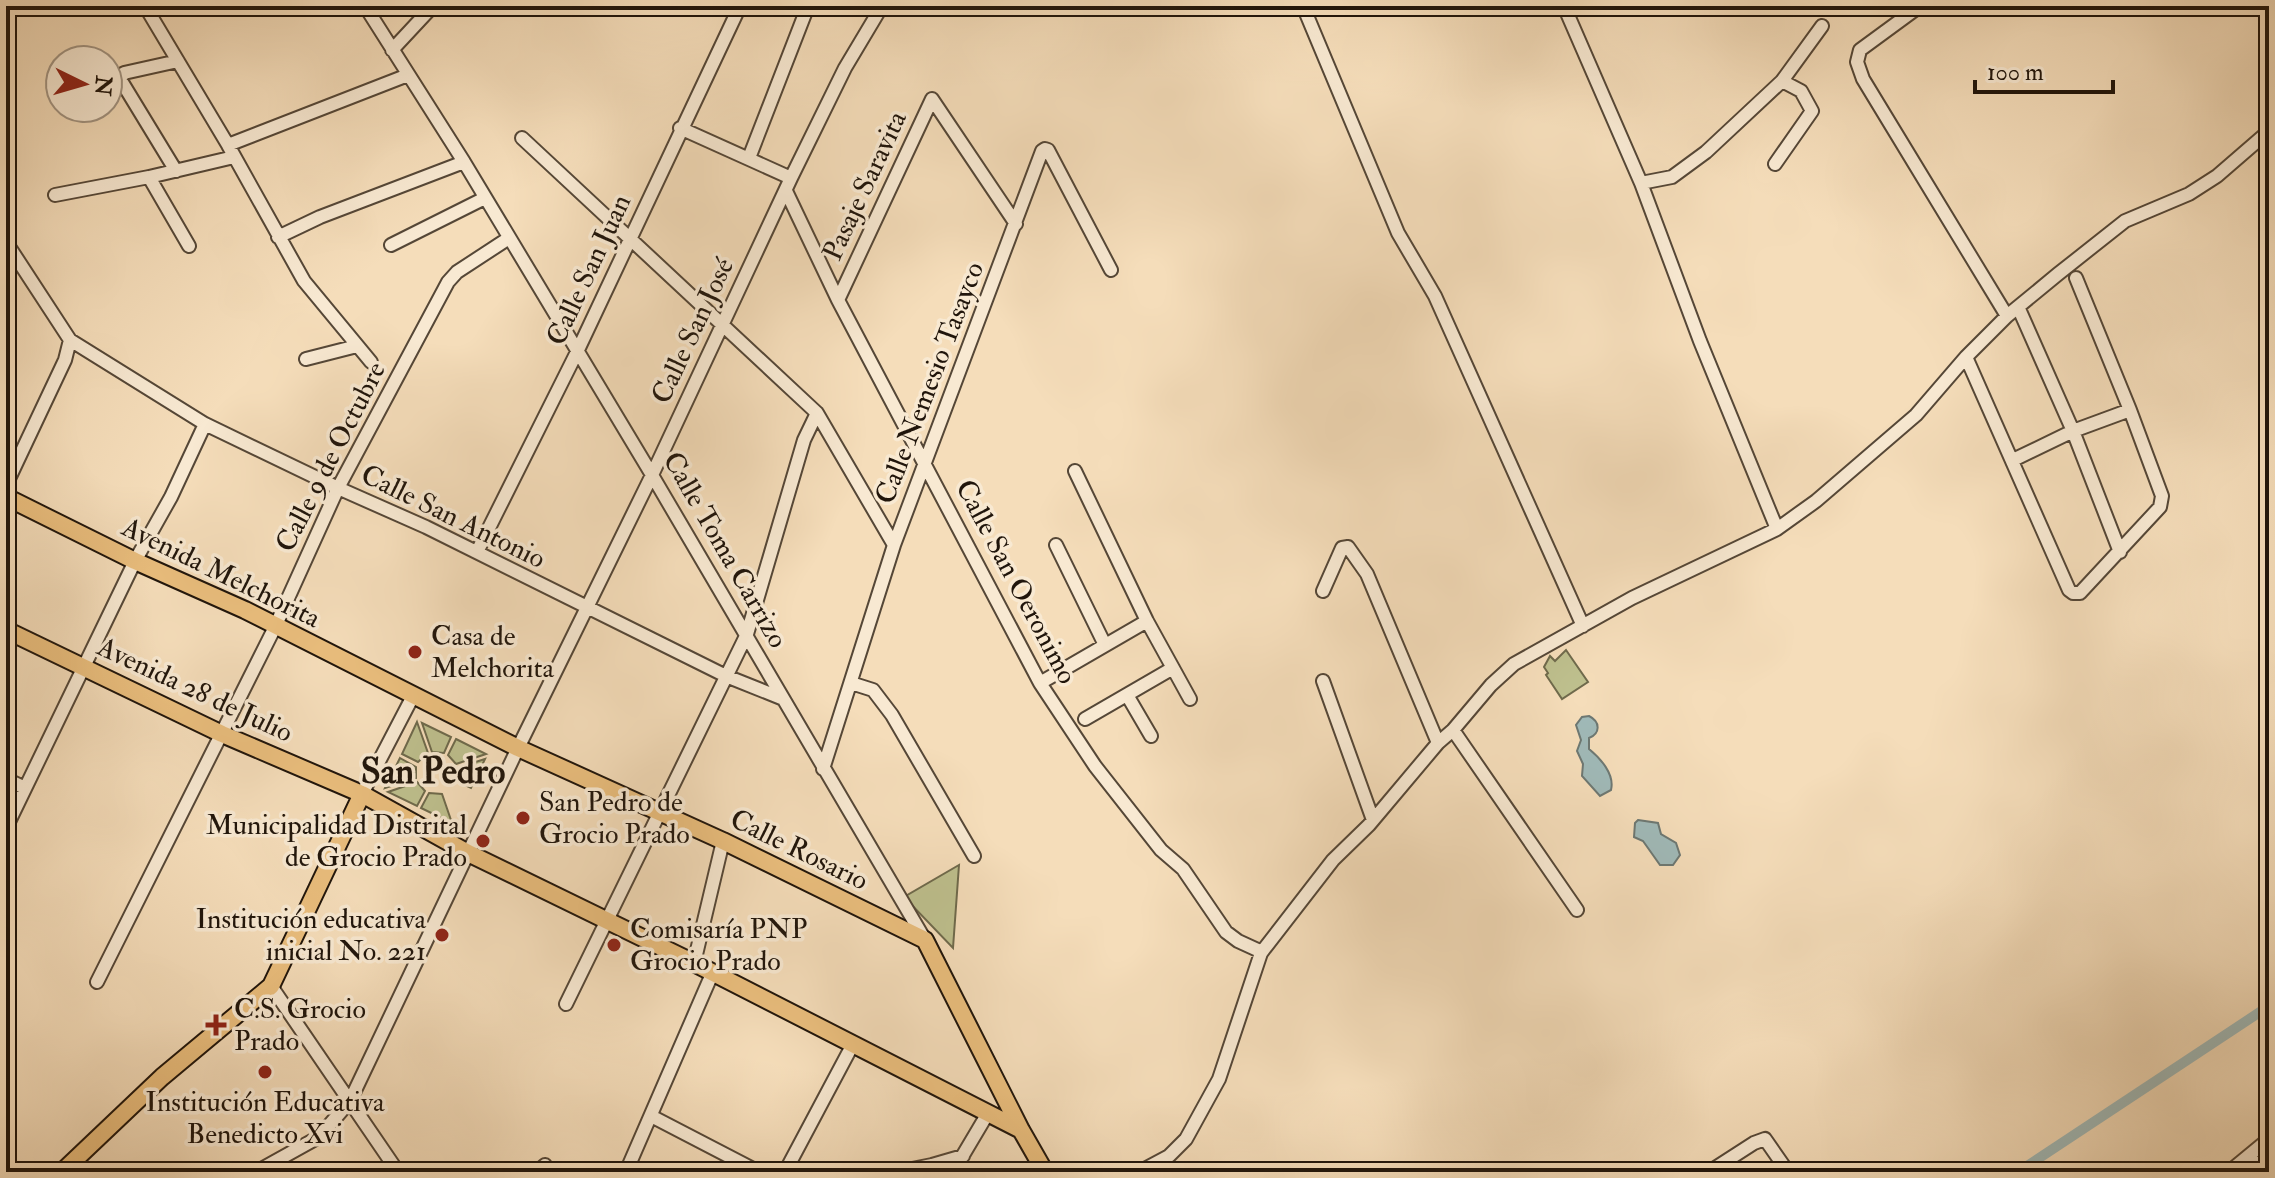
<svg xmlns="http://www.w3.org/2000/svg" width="2275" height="1178" viewBox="0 0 2275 1178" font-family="'IM FELL Double Pica',serif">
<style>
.green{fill:#bec08e;stroke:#6f6a4c;stroke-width:2}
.water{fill:#a0bab9;stroke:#6d7873;stroke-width:2}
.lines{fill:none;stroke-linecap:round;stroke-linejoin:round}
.canal{stroke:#a0bab9;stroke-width:10}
.minor-casing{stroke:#554737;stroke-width:16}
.major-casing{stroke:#20150b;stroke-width:20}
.minor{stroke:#f8e9d2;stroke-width:12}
.major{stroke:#eabe7d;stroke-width:16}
.poi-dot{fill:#8f2418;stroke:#f8e9d2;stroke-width:3}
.labels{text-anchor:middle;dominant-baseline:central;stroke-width:7;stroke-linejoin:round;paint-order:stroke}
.street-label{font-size:28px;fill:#20150b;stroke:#f8e9d2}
.poi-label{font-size:28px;fill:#20150b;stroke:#f8e9d2;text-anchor:start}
.district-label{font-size:36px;font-weight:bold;fill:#20150b;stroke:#f8e9d2}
</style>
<rect width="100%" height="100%" fill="#f5ddba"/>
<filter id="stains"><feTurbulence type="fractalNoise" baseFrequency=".0025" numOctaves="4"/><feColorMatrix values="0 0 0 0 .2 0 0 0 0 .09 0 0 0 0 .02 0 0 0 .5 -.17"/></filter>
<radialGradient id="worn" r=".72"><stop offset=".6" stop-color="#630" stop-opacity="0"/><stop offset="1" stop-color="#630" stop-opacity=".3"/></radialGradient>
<!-- green -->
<path class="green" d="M1566,650L1588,682L1562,699L1546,675L1548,673L1544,667L1550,656L1555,661Z
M417,722L428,753L418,762L402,754Z
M422,723L451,737L444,753L432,752Z
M456,739L486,754L456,764L448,755Z
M400,758L416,767V778L385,788Z
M485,759L471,788L456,781L457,768Z
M417,782L425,791L417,806L388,792Z
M429,793L442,794L452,823L421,808Z
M959,865L953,948L904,897Z"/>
<!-- water -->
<path class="water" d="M1589,716C1601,722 1600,734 1589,738V749C1600,758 1615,774 1611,790L1600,796L1582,776L1583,764L1577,751L1581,740L1576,725L1582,717Z
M1638,820L1658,823L1661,834L1676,843L1680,855L1673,865H1660L1643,841L1634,837L1635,823Z"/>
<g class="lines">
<!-- canal -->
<path class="canal" d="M1071,1172L1093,1168
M2018,1172L2269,1006"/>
<defs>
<path id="minor" d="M145,6L228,145L304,281L371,362
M365,6L464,162L652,475L925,940
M1303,6L1398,233L1435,296L1583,626
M1564,6L1641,183L1700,341L1777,529
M1920,6L1860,50L1857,62L1863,79L2007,316
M392,50L433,6
M1782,81L1822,26
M680,128L791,178
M522,138L817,413L894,545
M228,145L408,75
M749,158L808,6
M176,171L120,79L124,73L178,61
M149,177L189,246
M1641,183L1672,177L1706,152L1782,81L1801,91L1812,111L1775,164
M786,191L838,300L1040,683L1095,766L1161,850L1183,869L1226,932L1238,941L1262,952
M55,195L149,177L234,157
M278,237L320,217L464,162
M6,242L70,340L205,424L338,488L426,527L726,676L781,698
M391,245L485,198
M838,300L932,99L1016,224
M2019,309L2073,431L2120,552
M1966,357L2069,590L2073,593H2080L2160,507L2162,496L2130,410L2076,278
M306,359L357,346
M2013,460L2073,431L2130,410
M1075,471L1147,621L1190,699
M6,485L65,360L70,340
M1056,545L1105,645
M477,552L577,352L740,6
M1323,591L1342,548L1348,547L1367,574L1438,743
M1323,681L1373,820
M851,683L873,690L892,715L974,856
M1040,683L1147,621
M1127,695L1151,736
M1085,719L1173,668
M1453,730L1577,910
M823,769L894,545L1042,151L1045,149L1048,150L1111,270
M6,779L25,788
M362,794L413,696
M6,828L135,561L171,497L205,424
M694,963L723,841
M97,982L275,627L338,488L448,282L457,272L509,238
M271,986L398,1172
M566,1004L747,634L804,440L817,413
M651,1116L759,1172
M2257,1163L2263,1172
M6,1170L7,1172
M256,1172L319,1137L350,1101L518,748L652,475L791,178L845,68L882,6
M537,1172L545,1165
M626,1172L712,974
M785,1172L853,1044
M897,1172L932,1165L963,1156
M953,1172L988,1113
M1139,1172L1169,1156L1186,1139L1219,1079L1261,953L1333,860L1369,825L1438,743L1453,730L1491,685L1514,664L1632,598L1777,529L1816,501L1916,415L1966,357L2007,316L2058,274L2125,221L2189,194L2217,176L2269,131
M1709,1172L1754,1143L1765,1139L1788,1172
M2229,1172L2269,1139"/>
<path id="major" d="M6,497L135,561L245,610L518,748L723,841L925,940L1021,1130L1045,1172
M6,630L222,734L362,794L468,853L694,963L1021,1130
M62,1172L162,1077L271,986L362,794"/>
</defs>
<!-- minor casing -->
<use href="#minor" class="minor-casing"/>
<!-- major casing -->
<use href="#major" class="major-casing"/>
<!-- minor -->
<use href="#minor" class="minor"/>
<!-- major -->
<use href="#major" class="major"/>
</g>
<!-- markers -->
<g class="poi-dot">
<circle cx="415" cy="652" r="8"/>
<circle cx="523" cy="818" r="8"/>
<circle cx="483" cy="841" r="8"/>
<circle cx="442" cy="935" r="8"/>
<circle cx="614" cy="945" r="8"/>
<path d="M212 1013h8v8h8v8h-8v8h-8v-8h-8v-8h8z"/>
<circle cx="265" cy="1072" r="8"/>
</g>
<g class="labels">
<!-- street labels -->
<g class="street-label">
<text transform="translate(865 186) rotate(-65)">Pasaje Saravita</text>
<text transform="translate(589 270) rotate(-65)">Calle San Juan</text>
<text transform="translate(693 331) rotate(-65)">Calle San José</text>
<text transform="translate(930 383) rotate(-69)">Calle Nemesio Tasayco</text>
<text transform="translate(331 457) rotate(-63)">Calle 9 de Octubre</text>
<text transform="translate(453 517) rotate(26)">Calle San Antonio</text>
<text transform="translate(725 550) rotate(60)">Calle Toma Carrizo</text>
<text transform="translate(221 573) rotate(26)">Avenida Melchorita</text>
<text transform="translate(1016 582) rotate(62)">Calle San Oeronimo</text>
<text transform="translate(195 690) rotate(25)">Avenida 28 de Julio</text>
<text transform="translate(799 850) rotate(26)">Calle Rosario</text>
</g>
<!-- poi labels -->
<g class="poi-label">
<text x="431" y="636">Casa de<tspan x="431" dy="32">Melchorita</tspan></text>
<text x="539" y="802">San Pedro de<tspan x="539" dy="32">Grocio Prado</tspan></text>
<text x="467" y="825" text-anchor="end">Municipalidad Distrital<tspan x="467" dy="32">de Grocio Prado</tspan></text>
<text x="426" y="919" text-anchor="end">Institución educativa<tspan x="426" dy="32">inicial No. 221</tspan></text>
<text x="630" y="929">Comisaría PNP<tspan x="630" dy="32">Grocio Prado</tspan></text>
<text x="234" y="1009">C.S. Grocio<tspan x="234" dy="32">Prado</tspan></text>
<text x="265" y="1102" text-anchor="middle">Institución Educativa<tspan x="265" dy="32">Benedicto Xvi</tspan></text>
</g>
<!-- district labels -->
<g class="district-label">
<text x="433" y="771">San Pedro</text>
</g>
</g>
<!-- margin -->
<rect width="2275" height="1178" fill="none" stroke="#f5ddba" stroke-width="32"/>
<rect x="8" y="8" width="2259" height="1162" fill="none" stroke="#20150b" stroke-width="4"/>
<rect x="16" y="16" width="2243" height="1146" fill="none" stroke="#20150b" stroke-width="2"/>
<!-- north arrow -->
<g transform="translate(84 84) rotate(95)"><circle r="38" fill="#f8e9d2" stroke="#a29482" stroke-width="2"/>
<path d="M0-6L14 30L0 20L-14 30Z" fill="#8f2418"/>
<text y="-12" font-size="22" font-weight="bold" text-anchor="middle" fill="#20150b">N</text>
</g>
<!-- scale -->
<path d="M1975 80v12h138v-12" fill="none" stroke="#20150b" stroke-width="4"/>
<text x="1987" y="80" font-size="24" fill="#20150b" stroke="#f8e9d2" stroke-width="6" paint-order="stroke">100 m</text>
<rect width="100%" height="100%" filter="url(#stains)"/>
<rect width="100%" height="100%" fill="url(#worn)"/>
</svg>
